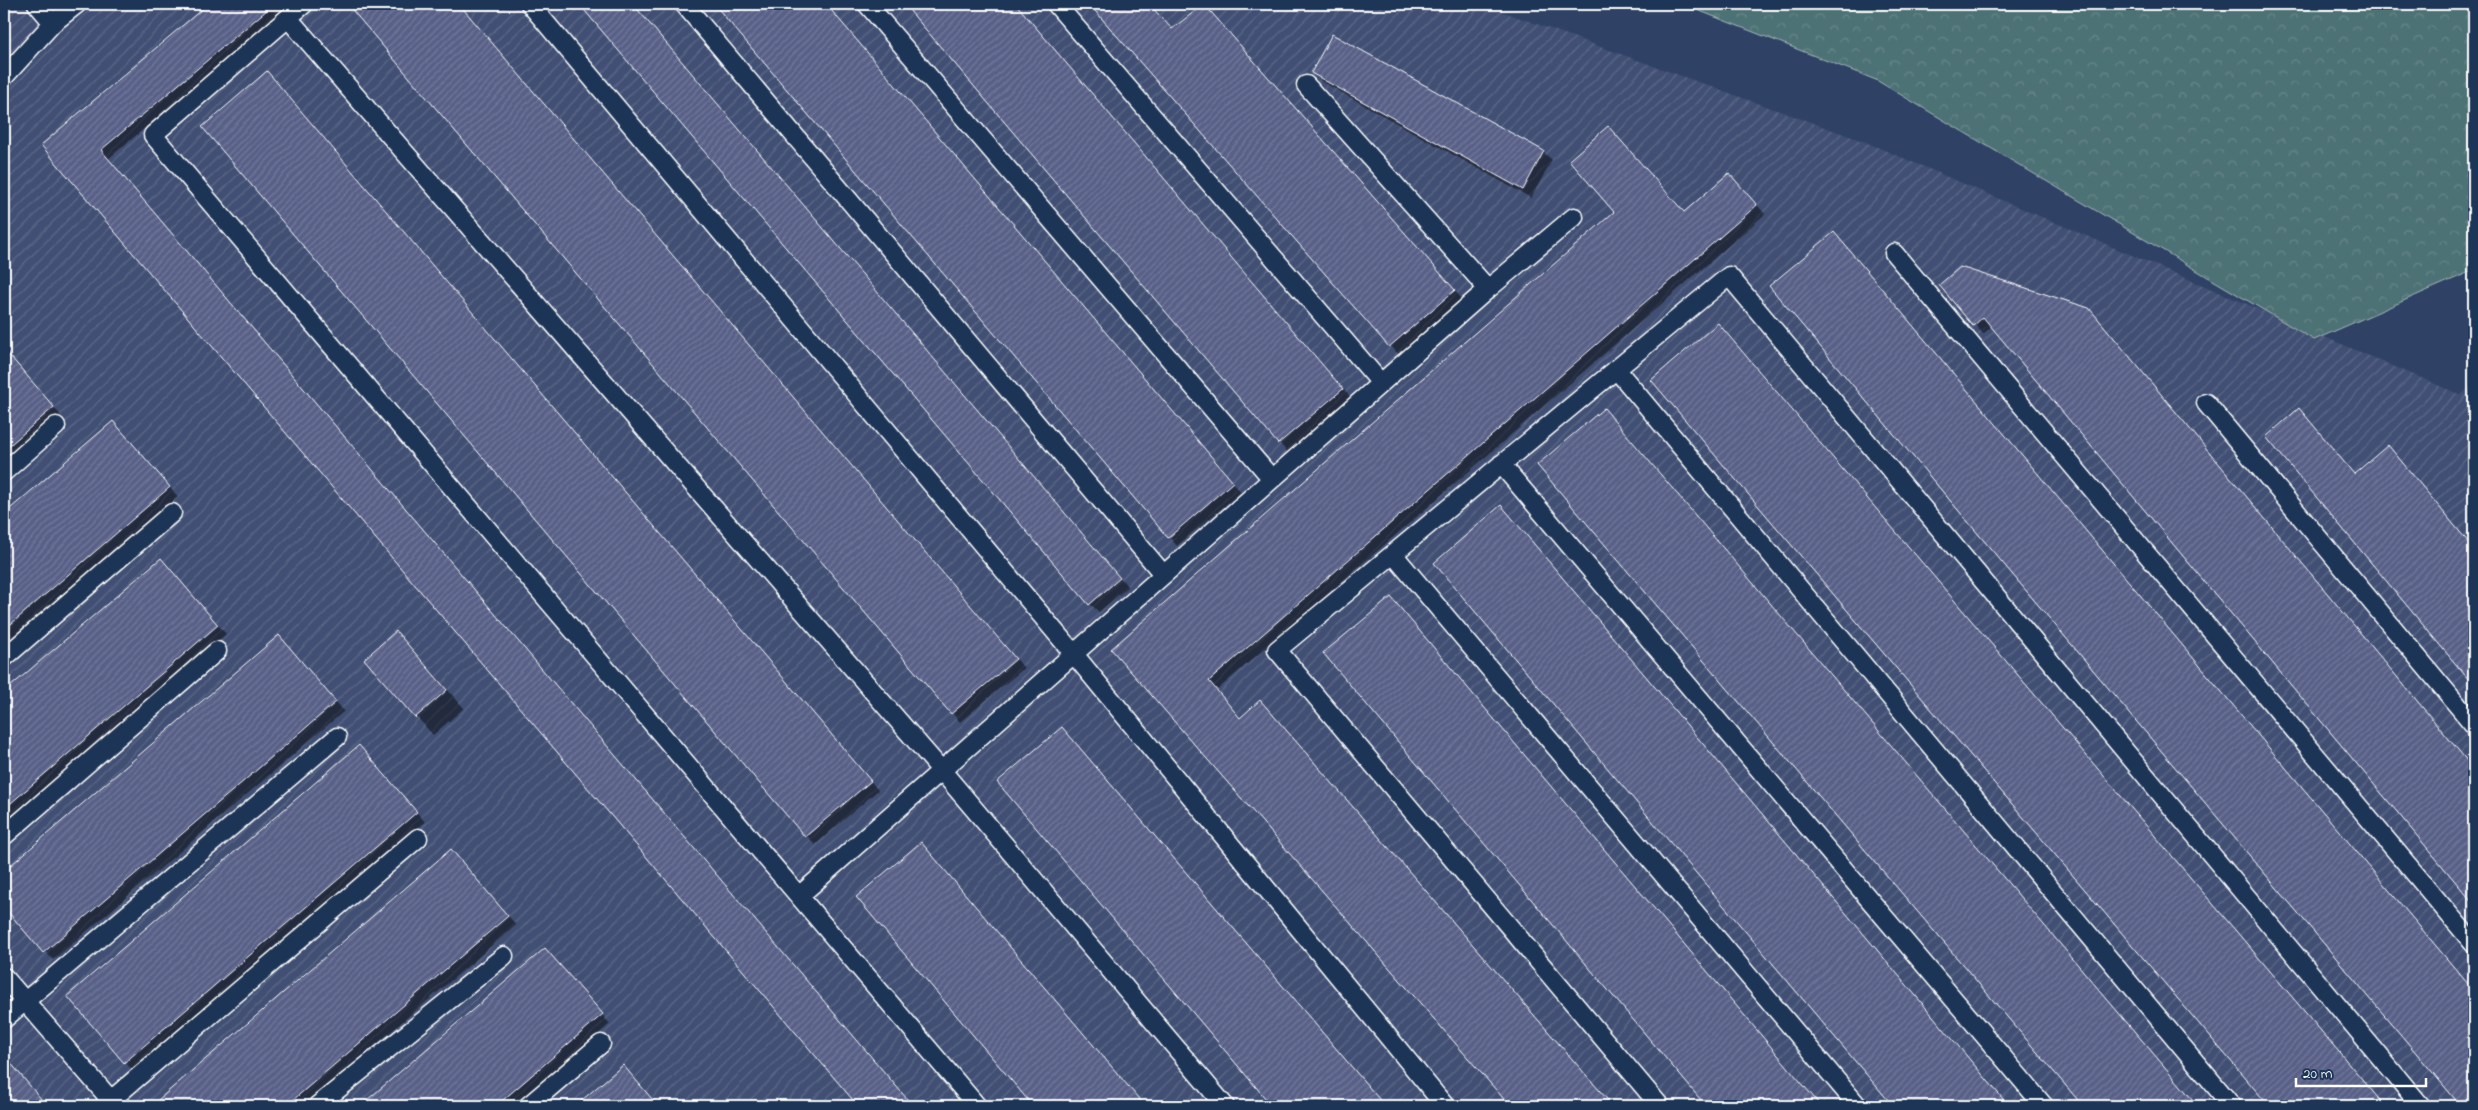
<svg xmlns="http://www.w3.org/2000/svg" width="2478" height="1110" viewBox="0 0 2478 1110" font-family="'Indie Flower',sans-serif">
<style>
.industrial{fill:url(#industrial-furrows)}
.forest{fill:url(#forest-crowns);stroke:#a6b8ba}
.shadow{fill:#0007}
.building{fill:url(#building-hatch);stroke:#fff}
.lines{fill:none;stroke-linecap:round;stroke-linejoin:round}
.service-casing{stroke:#fff;stroke-width:21}
.service{stroke:#1d3557;stroke-width:18}
</style>
<defs>
<pattern id="industrial-furrows" width="10" height="10" patternUnits="userSpaceOnUse" patternTransform="scale(1.25)"><rect width="10" height="10" fill="#404f73"/><path d="M-1 1l2-2M0 10L10 0M9 11l2-2" fill="none" stroke="#5d6988"/></pattern>
<pattern id="forest-crowns" width="20" height="18" patternUnits="userSpaceOnUse" patternTransform="scale(1.25)"><rect width="20" height="18" fill="#4d7274"/><path d="M2 6a3 3 0 1 1 6 0M12 15a3 3 0 1 1 6 0" fill="none" stroke="#688789"/></pattern>
<pattern id="building-hatch" width="6" height="6" patternUnits="userSpaceOnUse" patternTransform="scale(1.25)"><rect width="6" height="6" fill="#596188"/><path d="M-1 1l2-2M0 6l6-6M5 7l2-2" fill="none" stroke="#72799a"/></pattern>
</defs>
<rect width="100%" height="100%" fill="#2f4266"/>
<filter id="ink" filterUnits="userSpaceOnUse"><feTurbulence type="fractalNoise" baseFrequency=".02" numOctaves="2"/><feDisplacementMap in="SourceGraphic" scale="10" xChannelSelector="R" yChannelSelector="G"/><feConvolveMatrix kernelMatrix="1 2 1 2 8 2 1 2 1" color-interpolation-filters="sRGB"/></filter>
<g filter="url(#ink)">
<!-- industrial -->
<path class="industrial" d="M4,4H1481L1863,141L2461,395L2474,383V1106H4Z"/>
<!-- forest -->
<path class="forest" d="M1682,4H2474V270L2314,340L1876,80Z"/>
<!-- shadow -->
<path class="shadow" d="M210,4H292L108,159L913,1106H860L42,145Z
M349,4H459L1024,668L960,722Z
M581,4H633L1128,587L1099,612L1090,604Z
M715,4H826L1241,492L1177,546Z
M905,4H1016L1351,398L1287,452Z
M1090,4H1149L1172,30L1203,4L1462,299L1399,355Z
M1313,72L1543,152L1552,160L1531,198L1321,81Z
M276,81L878,790L815,845L204,127Z
M1608,127L1685,214L1738,183L1765,214L1216,691L1241,719L1268,710L1613,1106H1511L1113,649L1616,212Z
M1842,242L2474,991V1106H2463L2461,1104Z
M1941,285L2097,318L2474,769V902L1992,326L1983,334Z
M1718,325L1727,333L2385,1106H2271L1653,380Z
M4,349L61,416L4,466Z
M1604,409L1613,418L2198,1106H2085L1538,465Z
M113,422L178,497L4,646V516Z
M2268,437L2355,475L2396,456L2474,549V684Z
M1510,516L2008,1106H1894L1436,563Z
M160,559L226,634L4,825V694Z
M1399,607L1821,1106H1708L1325,653Z
M396,632L464,708L433,735L365,659Z
M279,637L344,711L53,960L4,905V872Z
M1070,737L1384,1106H1274L998,782Z
M368,755L425,822L133,1071L68,996Z
M929,852L1145,1106H1035L857,897Z
M459,859L516,925L304,1106H165L159,1100Z
M545,949L610,1024L514,1106H362Z
M4,1056L7,1059L47,1106H4Z
M623,1067L658,1106H576Z"/>
<!-- building -->
<path class="building" d="M208,4H274L101,150L913,1106H858L41,145Z
M347,4H459L1016,659L951,714Z
M579,4H633L1120,578L1089,605Z
M714,4H826L1233,482L1168,538Z
M904,4H1016L1343,389L1278,444Z
M1089,4H1149L1172,29L1204,4L1455,290L1389,347Z
M1332,34L1544,151L1523,190L1311,73Z
M267,71L871,781L805,837L202,127Z
M1608,126L1684,212L1729,173L1757,205L1209,681L1240,718L1260,700L1613,1106H1510L1111,649L1614,212L1569,160Z
M1834,232L2474,991V1093L2460,1105L1769,286Z
M1960,267L2089,308L2474,769V904L1983,317L1973,326L1939,285Z
M1718,323L2385,1106H2269L1651,380Z
M4,349L54,407L4,450Z
M1604,408L2198,1106H2083L1537,465Z
M2299,408L2354,474L2388,445L2474,549V686L2266,437Z
M113,421L170,487L4,630V514Z
M1501,505L2009,1106H1893L1434,563Z
M161,558L218,625L4,809V692Z
M1391,597L1821,1106H1706L1323,653Z
M396,631L447,690L415,718L364,659Z
M279,635L336,702L43,953L4,907V871Z
M1062,727L1385,1106H1272L997,782Z
M359,745L417,812L124,1063L67,996Z
M921,842L1145,1106H1033L856,897Z
M451,849L508,916L286,1106H163L158,1100Z
M545,948L603,1014L496,1106H360Z
M4,1055L47,1106H4Z
M623,1065L658,1106H575Z"/>
<g class="lines">
<defs>
<path id="service" d="M37,4L53,23
M304,4L153,135L977,1106
M530,4L1073,653L1445,1106
M684,4L1163,574
M867,4L1272,479
M1056,4L1381,383
M288,18L942,771L1225,1106
M4,77L53,23L77,4
M1894,253L2474,944
M1488,289L1574,217
M1616,369L2232,1106
M2206,403L2474,725
M1501,464L2044,1106
M4,472L56,426
M1393,554L1858,1106
M4,658L172,513
M4,836L217,651
M799,896L1488,289L1306,85
M4,977L116,1106
M4,1019L337,737
M104,1106L418,838
M317,1106L504,956
M528,1106L601,1044
M1660,1106L1277,650L1729,276L2421,1106"/>
</defs>
<!-- service casing -->
<use href="#service" class="service-casing"/>
<!-- service -->
<use href="#service" class="service"/>
</g>
</g>
<!-- margin -->
<rect width="2478" height="1110" fill="none" stroke="#1d3557" stroke-width="20"/>
<rect x="10" y="10" width="2458" height="1090" fill="none" stroke="#fff" stroke-width="2" filter="url(#ink)"/>
<!-- scale -->
<path d="M2296 1078v8h130v-8" fill="none" stroke="#ffffff" stroke-width="2.5"/>
<text x="2303" y="1078" font-size="15" fill="#ffffff" stroke="#1d3557" stroke-width="4" paint-order="stroke">20 m</text>
</svg>
